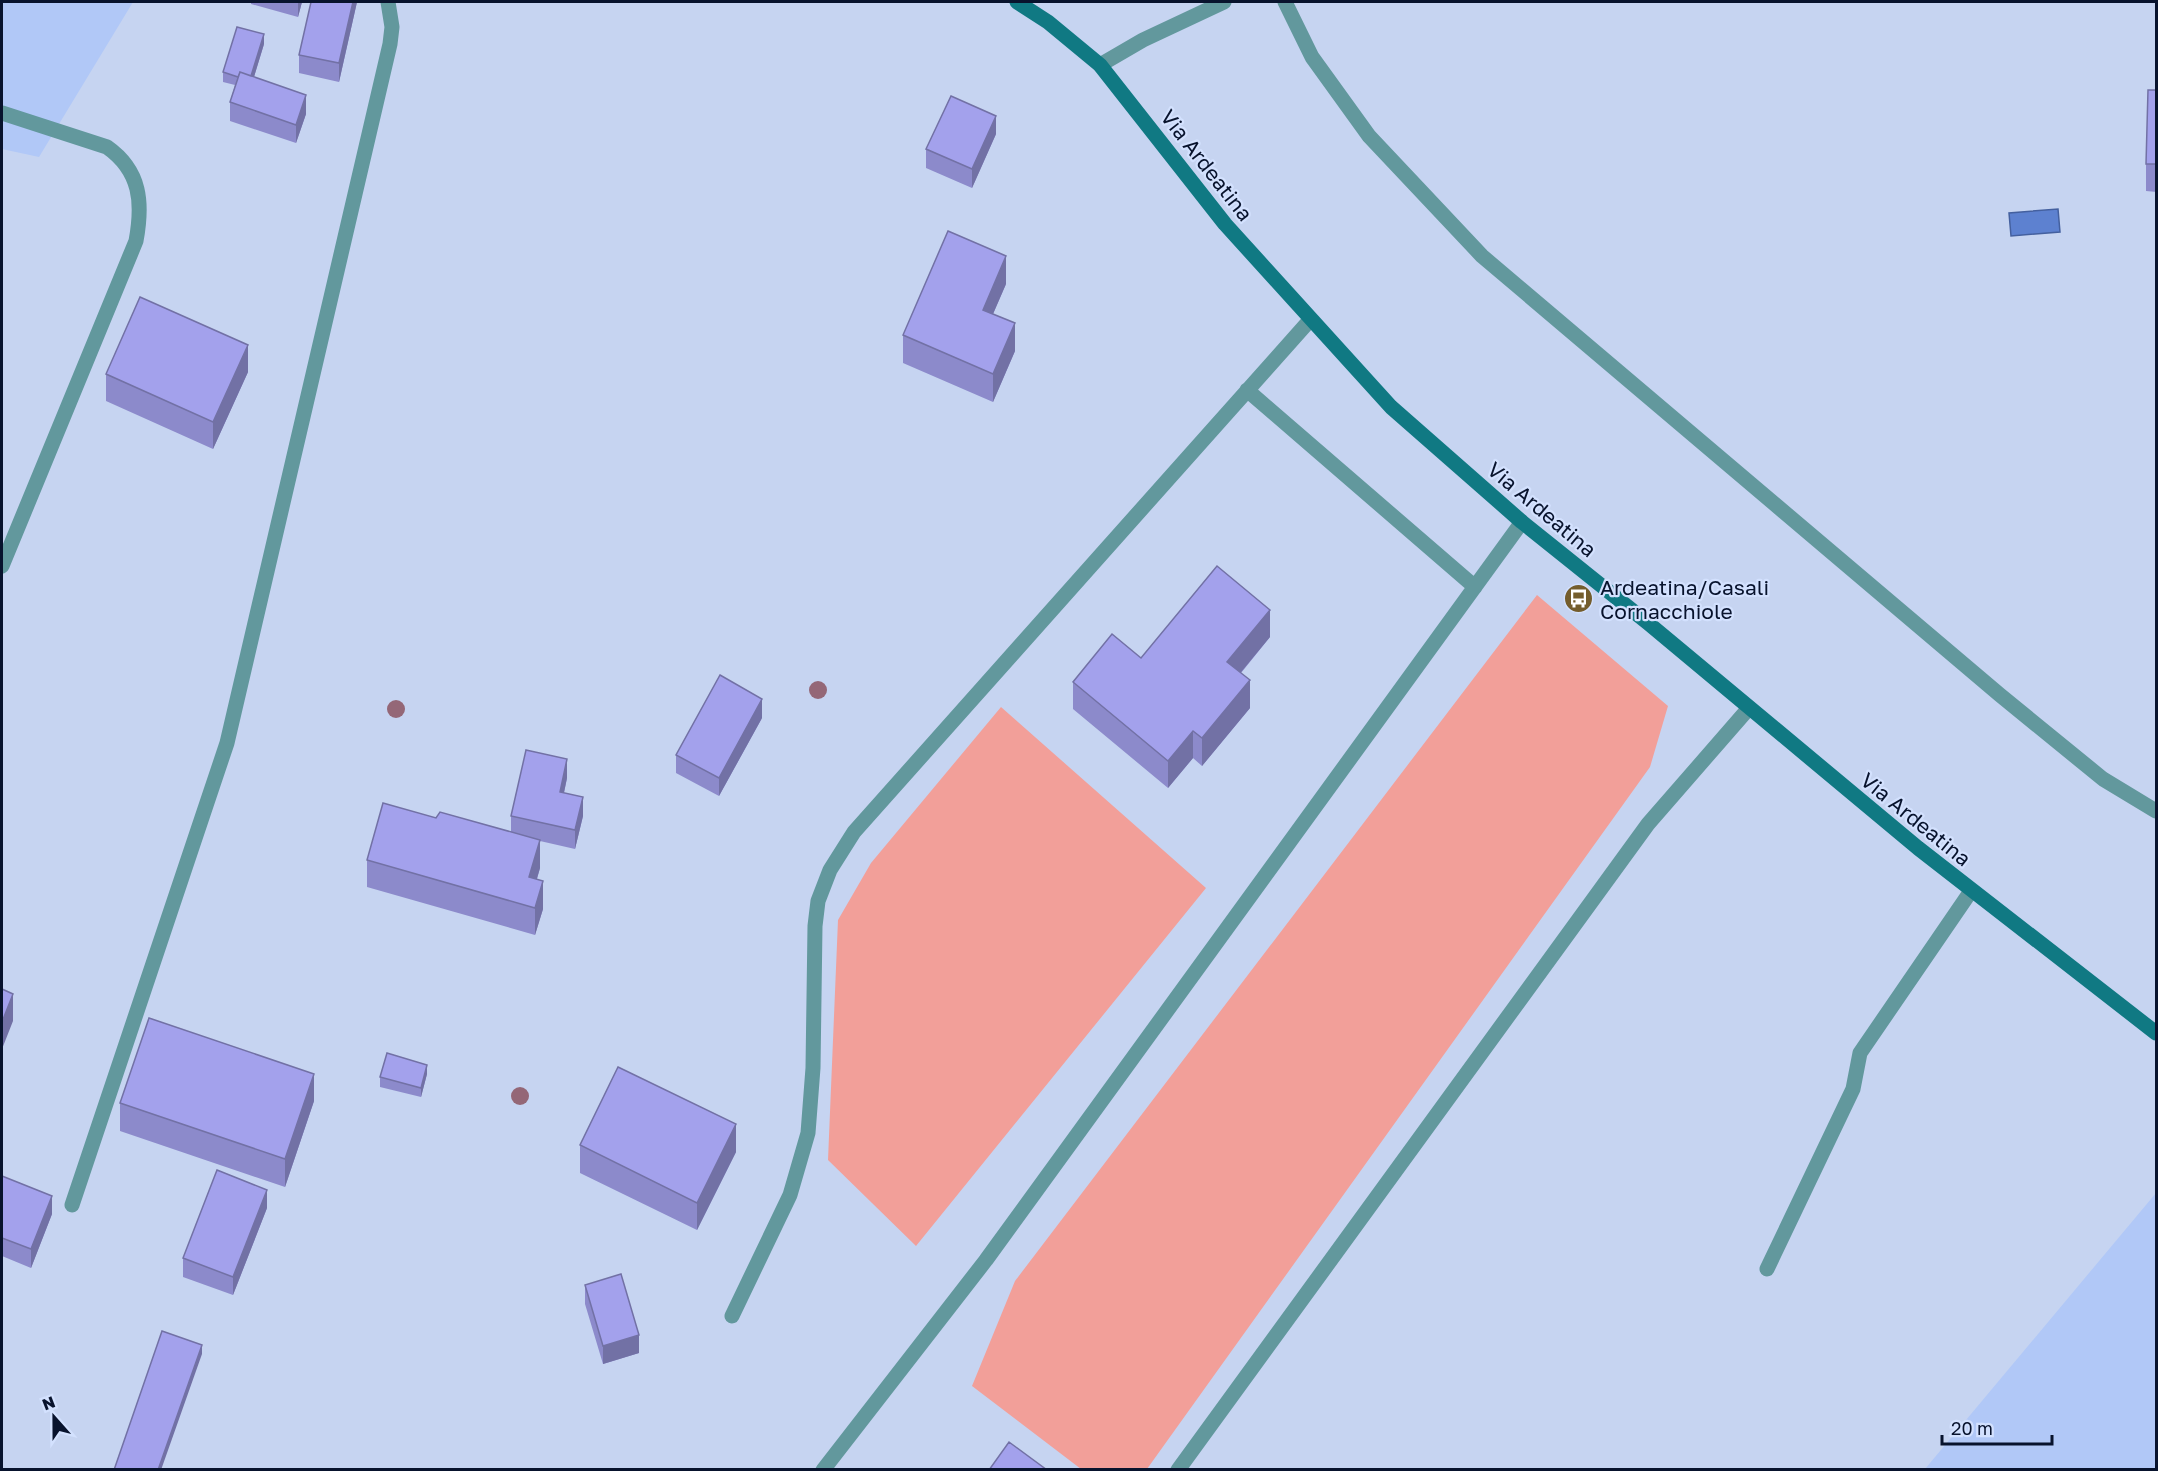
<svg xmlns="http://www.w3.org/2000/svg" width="2158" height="1471" viewBox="0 0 2158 1471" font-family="'Golos Text',sans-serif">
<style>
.built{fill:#b1c8f7}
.green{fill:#f29f99}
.water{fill:#5d81d0;stroke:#44609f;stroke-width:1.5}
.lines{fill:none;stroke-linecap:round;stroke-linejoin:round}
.lane{stroke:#62989d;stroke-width:15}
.street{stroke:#62989d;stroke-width:15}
.secondary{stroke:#107983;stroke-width:15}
.tree{fill:#946777}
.wall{fill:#8c8acb}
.shaded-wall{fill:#7271a5}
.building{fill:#a3a1ec;stroke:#7271a5;stroke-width:1.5}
.labels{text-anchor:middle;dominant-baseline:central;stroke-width:4.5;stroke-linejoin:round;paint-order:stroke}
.street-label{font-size:21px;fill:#08132d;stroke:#d3e1fe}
.poi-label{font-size:21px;fill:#08132d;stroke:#d3e1fe;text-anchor:start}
</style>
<rect width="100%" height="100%" fill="#c6d4f1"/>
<!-- built -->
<path class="built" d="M2,2H133L39,157L2,149Z
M2156,1193V1469H1925Z"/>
<!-- green -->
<path class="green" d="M1537,595L1668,706L1650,767L1147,1469H1081L972,1386L1015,1281Z
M1001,707L1206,888L916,1246L828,1160L838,920L871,863Z"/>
<!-- water -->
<path class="water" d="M2058,209L2060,232L2011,236L2009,213Z"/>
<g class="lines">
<!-- lane -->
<path class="lane" d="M1285,2L1312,57L1369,136L1482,256L2000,695L2103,779L2156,811
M2,113L107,147C141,171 143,203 136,241L2,566
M1247,390L1475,587
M72,1205L227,743L390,44L392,27L388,2
M1767,1269L1853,1089L1860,1053L1971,891
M732,1316L790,1195L808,1133L813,1068L815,926L818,901L830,870L854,832L1310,320
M823,1470L986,1260L1522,522
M1178,1470L1648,824L1749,708"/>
<!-- street -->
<path class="street" d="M1100,65L1143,40L1224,2"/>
<!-- secondary -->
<path class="secondary" d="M1017,2L1048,22L1100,65L1225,224L1391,407L1522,522L1648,623L1918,848L2156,1033"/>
</g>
<!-- trees -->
<g class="tree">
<circle cx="818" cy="690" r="9"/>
<circle cx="396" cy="709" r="9"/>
<circle cx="520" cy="1096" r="9"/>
</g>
<!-- wall -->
<path class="wall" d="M251,2H302L298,17L251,4Z
M357,2L339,82L299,73V55Z
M264,44L254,77L306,114L296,143L230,121V102L235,85L223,82V72Z
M2157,90V192L2146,191V164Z
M996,134L972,188L926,168V149Z
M1006,284L993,314L1015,351L993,402L903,363V335Z
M248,372L213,449L106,401V374Z
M1270,637L1241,673L1250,708L1202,766L1193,758L1168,788L1073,709V682L1141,658Z
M762,718L719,796L676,773V755Z
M567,778L564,793L583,816L575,849L540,841V868L537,879L543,909L535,935L367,887V860L436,818L511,832V816Z
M427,1074L421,1097L380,1087V1077Z
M314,1101L285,1187L120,1131V1103Z
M580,1145L736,1152L697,1230L580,1173Z
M2,1176L52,1214L31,1268L2,1256Z
M267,1208L233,1295L183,1277V1258Z
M585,1285L639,1353L603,1364L585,1304Z"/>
<!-- shaded-wall -->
<path class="shaded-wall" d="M298,2H302L298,17Z
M353,2H357L339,82V63Z
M264,34V44L250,90V80Z
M306,95V114L296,143V125Z
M996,116V134L972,188V169Z
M1006,256V284L983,337V310Z
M1015,323V351L993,402V374Z
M248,345V372L213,449V422Z
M1270,610V637L1227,689V662Z
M1250,680V708L1202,766V738Z
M762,699V718L719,796V778Z
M1193,731V758L1168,788V761Z
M567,759V778L560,811V792Z
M583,797V816L575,849V830Z
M540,840V868L529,905V877Z
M543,881V909L535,935V908Z
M13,994V1021L2,1049V1022Z
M427,1065V1074L421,1097V1088Z
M314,1074V1101L285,1187V1159Z
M736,1124V1152L697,1230V1203Z
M267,1190V1208L233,1295V1277Z
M52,1196V1214L31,1268V1249Z
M639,1335V1353L603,1364V1346Z
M202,1345V1354L161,1470H158Z"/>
<!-- building -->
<path class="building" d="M311,2H353L339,63L299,55Z
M237,27L264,34L251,76L240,72L238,77L223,72Z
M240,72L306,95L296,125L230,102Z
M2148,90H2157V164H2146Z
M951,96L996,116L972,169L926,149Z
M948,231L1006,256L983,310L1015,323L993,374L903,335Z
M140,297L248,345L213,422L106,374Z
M1217,566L1270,610L1227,662L1250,680L1202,738L1193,731L1168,761L1073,682L1112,634L1141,658Z
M720,675L762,699L719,778L676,755Z
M526,750L567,759L560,792L583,797L575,830L511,816Z
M383,803L436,818L440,812L540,840L529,877L543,881L535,908L367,860Z
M2,989L13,994L2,1022Z
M149,1018L314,1074L285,1159L120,1103Z
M387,1053L427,1065L421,1088L380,1077Z
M618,1067L736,1124L697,1203L580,1145Z
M217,1170L267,1190L233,1277L183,1258Z
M2,1176L52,1196L31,1249L2,1238Z
M621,1274L639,1335L603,1346L585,1285Z
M162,1331L202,1345L158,1470H114Z
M1009,1442L1047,1470H989Z"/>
<!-- icons -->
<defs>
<symbol id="bus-disc" viewBox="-11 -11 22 22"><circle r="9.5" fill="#745d2d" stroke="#d3e1fe"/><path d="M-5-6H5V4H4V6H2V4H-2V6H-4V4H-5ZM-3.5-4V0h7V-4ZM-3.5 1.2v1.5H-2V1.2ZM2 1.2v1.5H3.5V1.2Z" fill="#fff"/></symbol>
</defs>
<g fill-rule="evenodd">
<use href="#bus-disc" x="1562" y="582" width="33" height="33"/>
</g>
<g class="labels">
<!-- street labels -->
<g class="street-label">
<text transform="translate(1207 165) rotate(52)">Via Ardeatina</text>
<text transform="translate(1542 509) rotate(40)">Via Ardeatina</text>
<text transform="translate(1916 819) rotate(39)">Via Ardeatina</text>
</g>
<!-- poi labels -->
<g class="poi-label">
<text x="1600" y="587">Ardeatina/Casali<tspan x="1600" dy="24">Cornacchiole</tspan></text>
</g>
</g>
<!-- border -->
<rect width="2158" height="1471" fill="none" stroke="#08132d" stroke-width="6"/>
<!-- north arrow -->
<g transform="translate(54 1417) rotate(339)" stroke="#d3e1fe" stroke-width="4.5" paint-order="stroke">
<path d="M0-4.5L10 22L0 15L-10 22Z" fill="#08132d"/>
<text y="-9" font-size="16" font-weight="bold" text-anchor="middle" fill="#08132d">N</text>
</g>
<!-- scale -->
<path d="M1942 1435v9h110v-9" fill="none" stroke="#08132d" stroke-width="3"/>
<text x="1951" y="1435" font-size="18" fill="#08132d" stroke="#d3e1fe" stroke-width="4.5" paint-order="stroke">20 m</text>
</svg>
